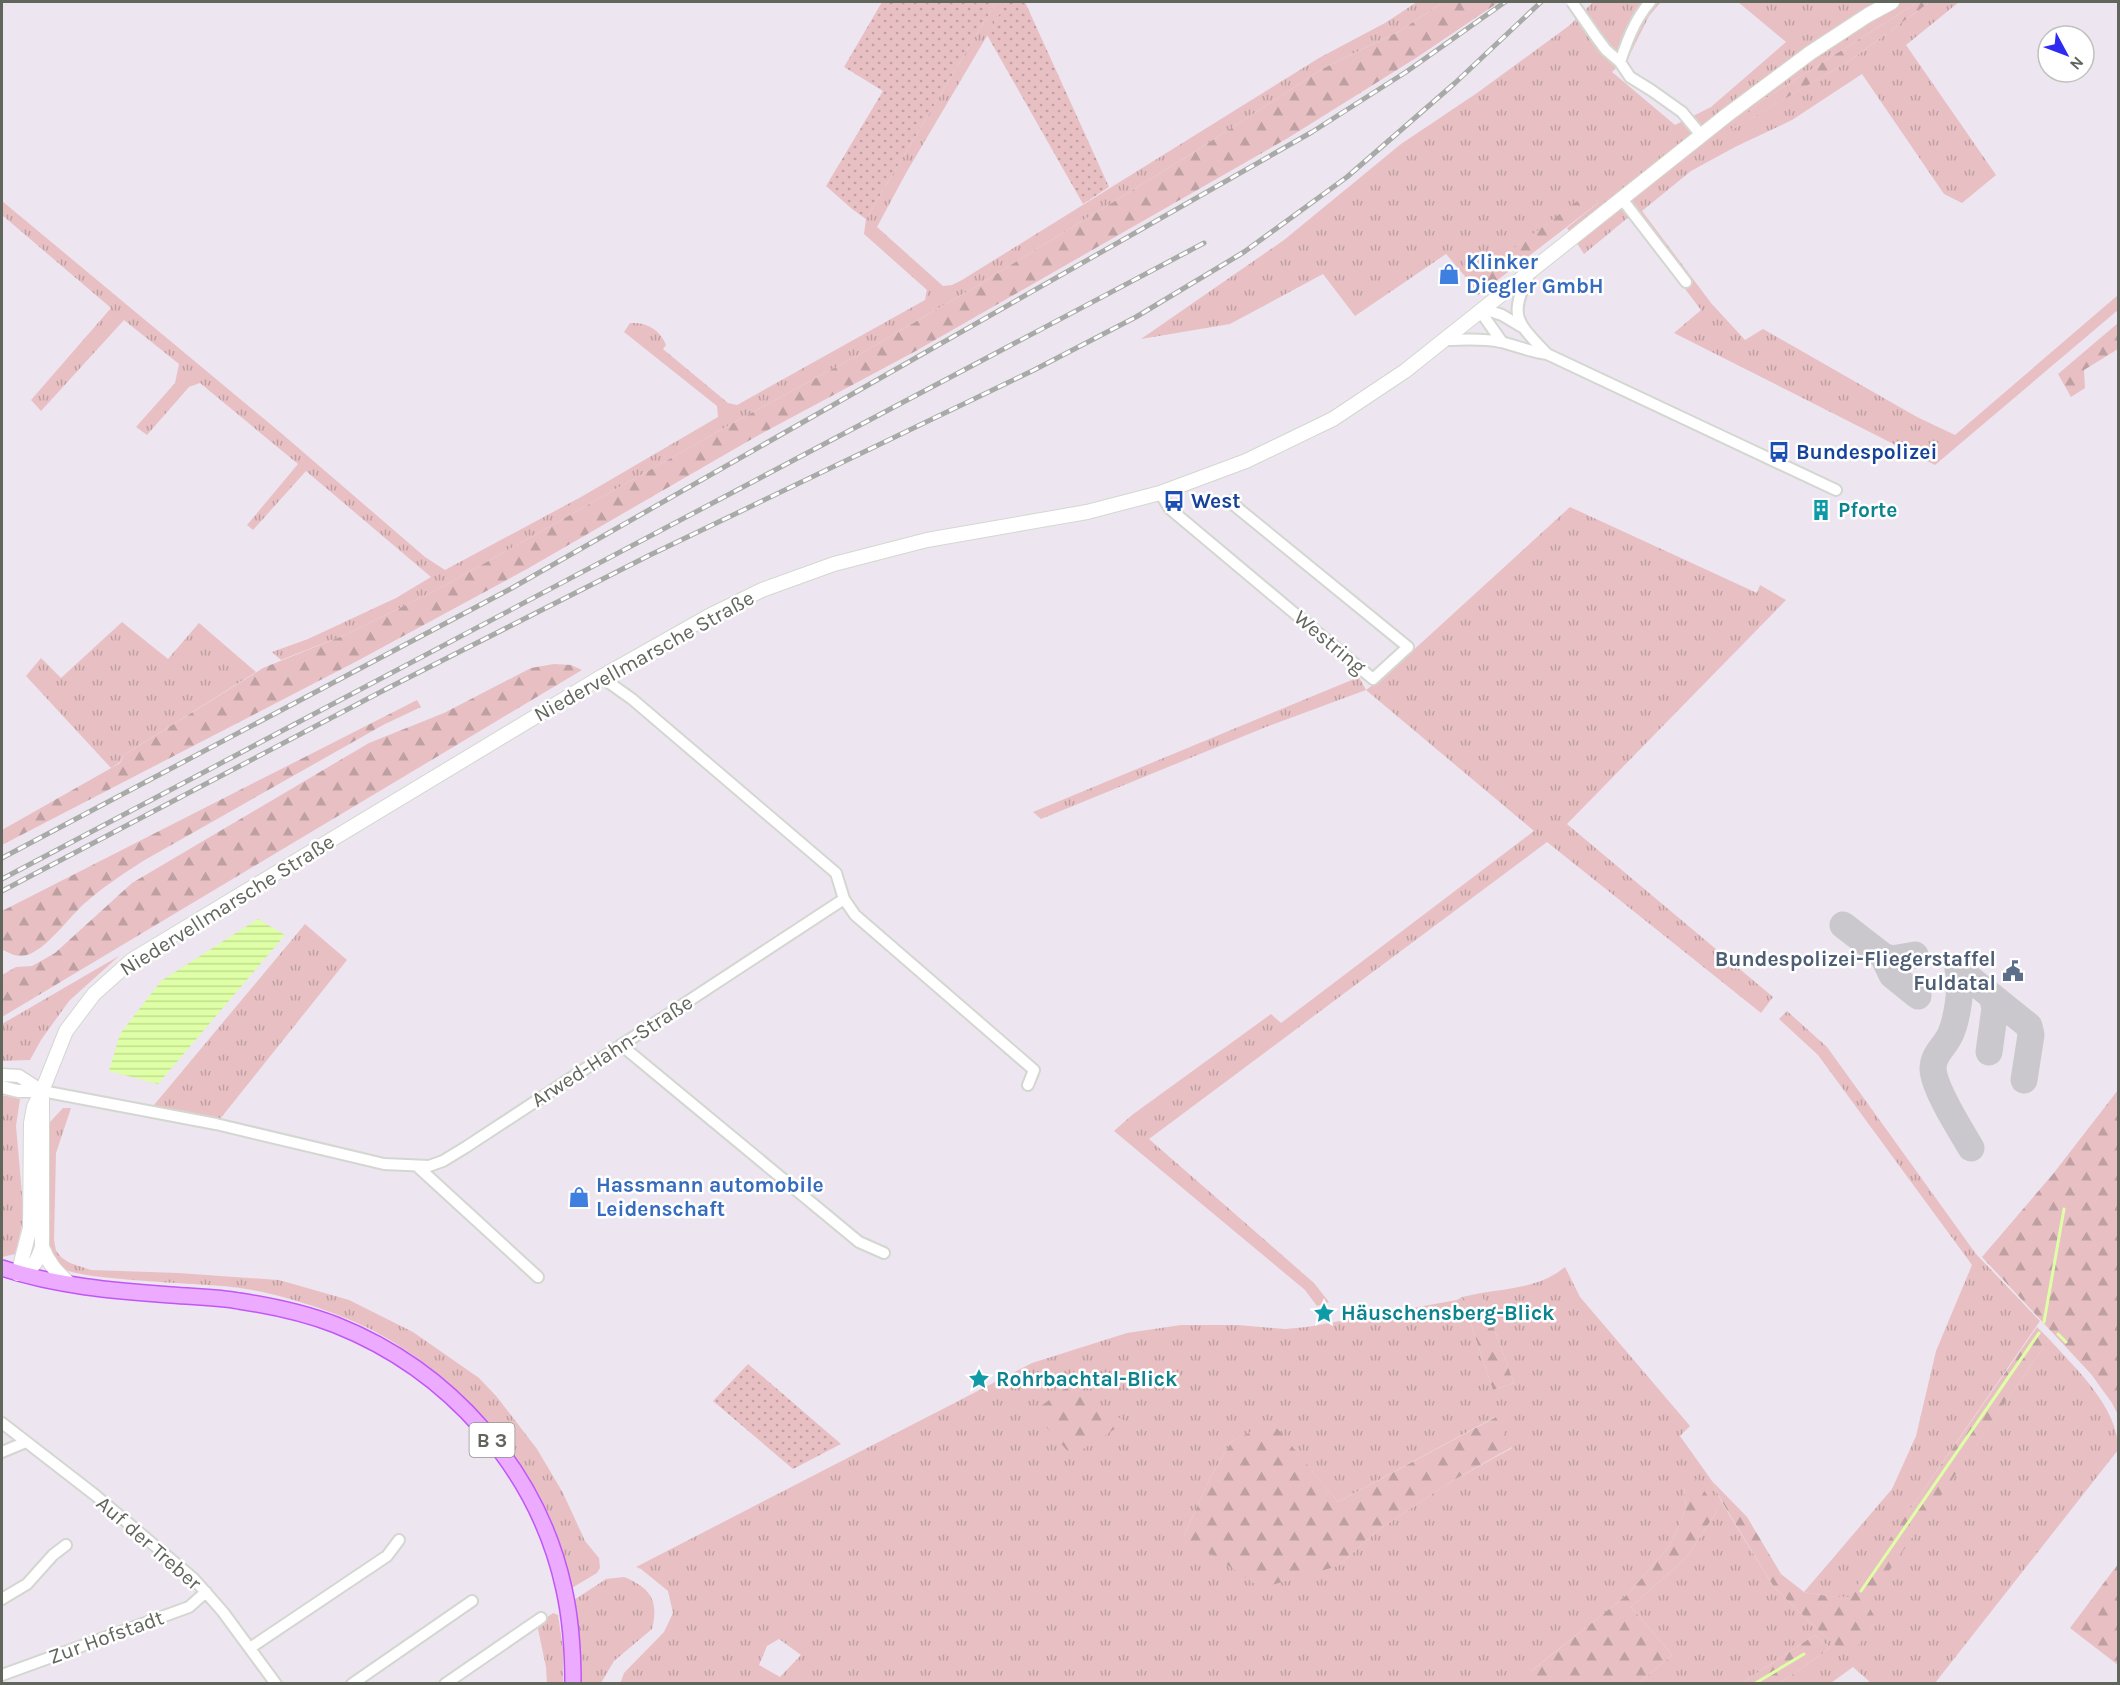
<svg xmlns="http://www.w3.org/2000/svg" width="2120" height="1685" viewBox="0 0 2120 1685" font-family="Karla,sans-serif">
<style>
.grass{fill:url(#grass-tufts);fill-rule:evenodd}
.forest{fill:url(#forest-firs)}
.garden{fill:url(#garden-dots)}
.water{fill:url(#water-rules)}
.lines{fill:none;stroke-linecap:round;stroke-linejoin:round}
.stream{stroke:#deffa6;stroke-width:3}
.taxiway{stroke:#cac8cc;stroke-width:27}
.minor-casing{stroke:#d3d7d0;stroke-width:14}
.tertiary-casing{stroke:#d3d7d0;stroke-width:15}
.secondary-casing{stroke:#d3d8cf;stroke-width:16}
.primary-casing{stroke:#c156f8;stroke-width:18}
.minor{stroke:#fff;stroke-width:10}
.tertiary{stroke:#fff;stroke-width:12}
.secondary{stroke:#fff;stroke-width:14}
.primary{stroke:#ecabff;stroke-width:15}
.rail-casing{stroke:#a8aaa7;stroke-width:5}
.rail{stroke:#fff;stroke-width:3;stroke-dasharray:9;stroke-linecap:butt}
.minor-bridge-casing{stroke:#d3d7d0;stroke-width:14;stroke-linecap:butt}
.minor-bridge{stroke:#fff;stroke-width:10}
.labels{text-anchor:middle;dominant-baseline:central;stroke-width:5;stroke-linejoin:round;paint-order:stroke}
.shield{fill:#fff;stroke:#90948e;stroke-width:1.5}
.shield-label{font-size:20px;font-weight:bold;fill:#61665d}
.shop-label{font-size:21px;font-weight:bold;fill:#366cbe;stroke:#fff;text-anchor:start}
.transit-label{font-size:21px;font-weight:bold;fill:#164399;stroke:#fff;text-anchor:start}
.culture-label{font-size:21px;font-weight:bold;fill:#0d838f;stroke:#fff;text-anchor:start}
.street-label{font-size:21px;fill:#61665d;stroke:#fff}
.service-label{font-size:21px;font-weight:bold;fill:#4e5e75;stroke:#fff;text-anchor:end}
</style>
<defs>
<pattern id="grass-tufts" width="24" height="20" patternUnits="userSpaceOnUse" patternTransform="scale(1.5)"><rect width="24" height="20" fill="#e8c0c3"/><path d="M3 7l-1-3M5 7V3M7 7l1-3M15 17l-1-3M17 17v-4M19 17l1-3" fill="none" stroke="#bfa0a2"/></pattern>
<pattern id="forest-firs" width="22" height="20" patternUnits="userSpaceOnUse" patternTransform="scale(1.5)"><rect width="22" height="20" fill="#e8c0c3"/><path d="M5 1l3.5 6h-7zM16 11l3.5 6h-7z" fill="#bfa0a2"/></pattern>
<pattern id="garden-dots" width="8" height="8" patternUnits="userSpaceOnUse" patternTransform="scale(1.5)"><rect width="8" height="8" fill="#e8c0c3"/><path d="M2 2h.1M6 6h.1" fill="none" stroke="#bfa0a2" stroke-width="1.8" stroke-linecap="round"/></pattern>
<pattern id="water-rules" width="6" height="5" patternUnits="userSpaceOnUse" patternTransform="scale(1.5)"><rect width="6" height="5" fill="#deffa6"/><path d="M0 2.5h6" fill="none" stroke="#c1dd91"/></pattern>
</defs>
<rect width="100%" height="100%" fill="#ede5f0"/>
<!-- grass -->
<path class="grass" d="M996,2H1007L906,173L877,227L943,286L952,285L962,280L1319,58L1385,23L1417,2H1443L1400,31L1324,68L1188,156L975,287L869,349L742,418L444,586L347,634L281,660L272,652L308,639L396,598L431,577L306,471L253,530L247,525L298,464L200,383L189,387L147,435L136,427L175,383L179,364L124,320L41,411L31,400L111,308L2,215V201L281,433L425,557L445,570L581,497L718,417L717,406L624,332L630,323C646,322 660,329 666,345L663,349L728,403L737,405L925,300L927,290L864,234L866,219Z
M1593,2H1661L1649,16L1629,56L1612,72L1675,125L1711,107L1786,42L1738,2H1918L1760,102L1731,130L1849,61L1930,2H1959L1906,45L1996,175L1962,203L1944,194L1862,74L1792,120L1735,147L1691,171L1642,211L1711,303L1745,340L1763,329L1917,417L1955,435L2118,295V310L1935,465L1674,333L1701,310L1630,216L1584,254L1567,228L1598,203L1591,192L1469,281L1446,254L1355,316L1323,274L1230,324L1141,339L1284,240L1401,144L1477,93L1570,25Z
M1570,507L1757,593L1760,585L1786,600L1567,824L1773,997L1761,1013L1547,842L1149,1139L1314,1283L1329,1302L1317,1306L1305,1290L1114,1131L1132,1115L1271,1014L1281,1023L1534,831L1366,690L1266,727L1041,819L1033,812L1359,677L1366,690L1385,676Z
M122,622L168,659L199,623L256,672L124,755L120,762L111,768L26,676L41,658L61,678Z
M305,924L347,960L216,1124L149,1111Z
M119,956L69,1001L41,1040L30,1060L2,1061V1024Z
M1787,1011L1827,1047L1976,1254L2040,1321L1849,1598L1827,1596L1804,1592L1892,1489L1916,1436L1936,1351L1972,1265L1818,1055L1779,1019Z
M2,1095L20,1099L16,1126L24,1217L15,1254L2,1257Z
M63,1108H71L56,1153L54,1240L56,1251L62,1258L70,1263L91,1270L178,1273L279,1280L349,1300L413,1332L479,1378L497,1397L537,1449L563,1493L585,1541L599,1558L600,1568L597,1573L570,1589C560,1488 462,1377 374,1331C340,1313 278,1293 240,1288C210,1283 75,1281 60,1267C57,1264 50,1253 49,1248C48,1236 51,1223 50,1211C49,1184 48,1157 48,1130L50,1122Z
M1565,1267L1580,1297L1690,1426L1680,1436L1712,1481L1722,1503L1774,1587L1819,1631L1849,1656L1876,1622L1866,1603L2049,1339C2075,1368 2119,1408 2118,1450L1935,1683H1871L1853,1667L1831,1683H1780L1830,1648L1815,1635L1742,1683H1639L1672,1655L1631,1607L1687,1557L1717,1511L1684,1487L1686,1509L1670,1545L1628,1594L1531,1671L1540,1683L620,1684L624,1673L664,1632L673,1613L668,1591L641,1569L636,1567L1032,1363L1127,1333L1181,1325H1238L1285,1329L1307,1327L1457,1300L1462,1297L1493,1390L1514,1383L1481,1293C1511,1288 1541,1287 1565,1267ZM1495,1417L1512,1448L1447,1484L1377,1531L1338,1566L1184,1536L1210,1478L1232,1441L1272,1423L1338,1502ZM779,1639L801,1655L780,1677L759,1665L767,1646Z
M624,1577C651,1588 659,1601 652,1629L614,1661L601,1683H582L579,1633L574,1600L606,1579Z
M553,1613L558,1615L563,1648V1683H547L546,1667L538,1629V1624Z"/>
<!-- forest -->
<path class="forest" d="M1443,2H1499L1416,58L1288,138L914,352L757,436L527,569L359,660L2,845V830L120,763L124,755L263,668L347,634L444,586L742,418L869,349L975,287L1188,156L1324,68L1400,31Z
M1918,2H1930L1849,61L1728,132L1760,102Z
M1591,191L1598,203L1478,295L1469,281Z
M2118,323V349L2084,370L2085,388L2071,397L2058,374Z
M554,664L571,665L582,670L2,1017V975L16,967L32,966L55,953L132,883L369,743L444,713L531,668Z
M417,700L421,707L383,725L143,861C123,874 103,887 85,903C69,917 50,945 30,954C19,958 13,955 3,950L2,946V911Z
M2118,1090V1415L2112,1403L2091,1374L1982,1257L2053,1174Z
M1481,1293L1514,1383L1493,1390L1462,1297Z
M2037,1327L2049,1339L1867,1603L1877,1621L1849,1657L1819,1631L1774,1587L1722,1502L1712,1481L1747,1517L1781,1574L1804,1592L1827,1596L1849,1597Z
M1068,1386L1126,1422L1072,1456L1033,1412Z
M1496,1417L1512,1447L1447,1484L1377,1531L1338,1566L1261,1588L1184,1536L1210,1478L1232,1441L1272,1422L1338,1502Z
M1697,1479L1717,1511L1687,1557L1631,1607L1672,1655L1639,1683H1540L1530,1672L1628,1594L1670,1545L1686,1509L1684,1487Z
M2118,1564V1665L2070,1628Z
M1815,1635L1830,1648L1780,1683H1742Z"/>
<!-- garden -->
<path class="garden" d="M882,2H996L866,219L852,209L826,186L883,91L844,67Z
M1007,2H1025L1109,187L1083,204L987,35Z
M748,1364L841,1444L793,1469L713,1401Z"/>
<!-- water -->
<path class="water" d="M258,919L285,935L158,1084L109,1071L120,1034L161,981Z"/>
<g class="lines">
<!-- stream -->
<path class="stream" d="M2044,1322L2064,1209
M2058,1334L2066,1342
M1861,1591L2039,1333
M1754,1684L1804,1654"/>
<!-- taxiway -->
<path class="taxiway" d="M1843,925L1883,956L1892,975L1918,996
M1883,956L1892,959L1915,955
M1958,969C1963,983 1957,1019 1951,1033C1946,1046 1933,1053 1933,1069C1934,1089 1960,1129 1971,1148
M1958,969L2029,1026L2031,1035L2024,1080
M1989,1052L1995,1008L1992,996"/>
<defs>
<path id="minor" d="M1597,38L1606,50L1620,62L1630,77L1651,90L1682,112L1701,135
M1620,62C1627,41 1635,19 1650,2
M1622,199L1686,282
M1529,275C1508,317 1517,322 1547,354
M1444,340C1464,340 1482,338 1501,342C1517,346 1531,352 1547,354L1836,490
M1502,342L1485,318L1484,309L1502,315L1522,327
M1160,493L1170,509L1373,679L1408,647L1229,501
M844,899L855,915L1034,1070L1028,1085
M621,1045L859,1242L884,1253
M42,1091L216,1124L384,1164L429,1166L443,1161L466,1147L844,899L836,873L632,699L601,677
M418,1167L538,1277
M2,1423L95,1495L194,1579L223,1612L276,1684
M2,1452L26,1442
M2,1599L27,1584L53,1555L66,1545
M250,1648L387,1556L399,1540
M2,1675L189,1607L206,1592
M352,1684L472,1601
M445,1684L541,1618"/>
<path id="tertiary" d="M2,1075L19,1076L42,1091
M2,1087L18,1091H42"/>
<path id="secondary" d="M42,1247C48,1263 57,1273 70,1284
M18,1274L30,1228L31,1123L34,1107L42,1091L66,1031L94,994L132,960L601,677L709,616L762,590L834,564L927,540L1087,512L1160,493L1246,461L1333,419L1405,371L1727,115L1810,53L1868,15L1892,2
M18,1274C34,1269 37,1262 42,1247V1099"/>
<path id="primary" d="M2,1268C56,1286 114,1291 171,1295C194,1297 217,1297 239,1301C272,1306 305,1313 336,1325C449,1370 538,1469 564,1589C571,1620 573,1652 573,1684"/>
</defs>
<!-- minor casing -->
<use href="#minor" class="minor-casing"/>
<!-- tertiary casing -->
<use href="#tertiary" class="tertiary-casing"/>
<!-- secondary casing -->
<use href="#secondary" class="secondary-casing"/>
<!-- primary casing -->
<use href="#primary" class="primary-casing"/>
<!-- minor -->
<use href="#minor" class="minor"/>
<!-- tertiary -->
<use href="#tertiary" class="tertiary"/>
<!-- secondary -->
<use href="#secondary" class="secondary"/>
<!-- primary -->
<use href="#primary" class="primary"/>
<defs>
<path id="rail" d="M2,858L512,588L1312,132L1406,72L1505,2
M2,879L1204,243
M2,891L390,687L650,555L1034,370L1136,317L1244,252L1347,177L1455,83L1541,2"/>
</defs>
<!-- rail casing -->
<use href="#rail" class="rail-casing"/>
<!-- rail -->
<use href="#rail" class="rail"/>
<defs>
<path id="minor-bridge" d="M1572,2L1597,38"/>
</defs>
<!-- minor-bridge casing -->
<use href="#minor-bridge" class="minor-bridge-casing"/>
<!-- minor-bridge -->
<use href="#minor-bridge" class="minor-bridge"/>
</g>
<!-- icons -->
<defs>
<symbol id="shop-bare" viewBox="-9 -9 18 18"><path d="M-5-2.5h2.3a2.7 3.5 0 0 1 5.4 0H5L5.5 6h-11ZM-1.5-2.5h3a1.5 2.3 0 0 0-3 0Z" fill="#3f7fe0" stroke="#fff" stroke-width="2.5" paint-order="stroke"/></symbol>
<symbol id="bus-bare" viewBox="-9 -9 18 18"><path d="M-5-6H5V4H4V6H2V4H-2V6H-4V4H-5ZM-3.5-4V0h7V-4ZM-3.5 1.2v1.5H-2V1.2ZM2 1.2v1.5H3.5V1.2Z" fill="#1a4fb4" stroke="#fff" stroke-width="2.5" paint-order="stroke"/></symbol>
<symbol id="building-bare" viewBox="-9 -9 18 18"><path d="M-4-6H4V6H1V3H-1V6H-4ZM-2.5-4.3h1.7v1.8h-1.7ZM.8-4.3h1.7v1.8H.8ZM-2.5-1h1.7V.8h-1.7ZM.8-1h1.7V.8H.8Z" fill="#0f9aa8" stroke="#fff" stroke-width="2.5" paint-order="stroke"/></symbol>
<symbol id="civic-bare" viewBox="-9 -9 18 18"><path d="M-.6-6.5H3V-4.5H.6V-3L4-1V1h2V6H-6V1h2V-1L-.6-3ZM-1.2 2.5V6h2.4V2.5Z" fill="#5c6f8a" stroke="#fff" stroke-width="2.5" paint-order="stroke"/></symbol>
<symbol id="sight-bare" viewBox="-9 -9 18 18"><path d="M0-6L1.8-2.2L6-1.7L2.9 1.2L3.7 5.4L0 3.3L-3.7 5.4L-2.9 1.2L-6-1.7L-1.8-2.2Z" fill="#0f9aa8" stroke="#fff" stroke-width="2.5" paint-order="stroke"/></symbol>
</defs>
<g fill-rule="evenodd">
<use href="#shop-bare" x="1434" y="259" width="30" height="30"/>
<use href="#bus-bare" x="1764" y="437" width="30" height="30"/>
<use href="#bus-bare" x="1159" y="486" width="30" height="30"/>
<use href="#building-bare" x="1806" y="495" width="30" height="30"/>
<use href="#civic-bare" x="1998" y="956" width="30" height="30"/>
<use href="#shop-bare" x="564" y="1182" width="30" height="30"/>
<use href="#sight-bare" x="1309" y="1298" width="30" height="30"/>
<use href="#sight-bare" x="964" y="1364" width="30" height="30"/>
</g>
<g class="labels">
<!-- shield labels -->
<rect class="shield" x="469.5" y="1423" width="45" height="34" rx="4.5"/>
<g class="shield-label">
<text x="492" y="1440">B 3</text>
</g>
<!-- shop labels -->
<g class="shop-label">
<text x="1466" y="262">Klinker<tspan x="1466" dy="24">Diegler GmbH</tspan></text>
<text x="596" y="1185">Hassmann automobile<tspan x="596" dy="24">Leidenschaft</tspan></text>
</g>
<!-- transit labels -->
<g class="transit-label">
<text x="1796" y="452">Bundespolizei</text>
<text x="1191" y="501">West</text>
</g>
<!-- culture labels -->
<g class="culture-label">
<text x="1838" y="510">Pforte</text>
<text x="1341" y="1313">Häuschensberg-Blick</text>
<text x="996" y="1379">Rohrbachtal-Blick</text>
</g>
<!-- street labels -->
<g class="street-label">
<text transform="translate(1330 642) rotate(40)">Westring</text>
<text transform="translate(644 656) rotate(-29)">Niedervellmarsche Straße</text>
<text transform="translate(227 905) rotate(-32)">Niedervellmarsche Straße</text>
<text transform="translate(612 1051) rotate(-33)">Arwed-Hahn-Straße</text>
<text transform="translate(149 1543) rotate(41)">Auf der Treber</text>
<text transform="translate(106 1637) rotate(-20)">Zur Hofstadt</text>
</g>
<!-- service labels -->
<g class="service-label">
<text x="1996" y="959">Bundespolizei-Fliegerstaffel<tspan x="1996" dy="24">Fuldatal</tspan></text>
</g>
</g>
<!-- border -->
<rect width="2120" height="1685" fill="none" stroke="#61665d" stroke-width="6"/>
<!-- north arrow -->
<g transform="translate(2066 54) rotate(131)"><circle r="28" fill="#ffffff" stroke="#c0c2be" stroke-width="1.5"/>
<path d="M0-4.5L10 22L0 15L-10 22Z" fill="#2d2af1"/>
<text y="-9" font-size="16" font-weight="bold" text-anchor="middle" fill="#61665d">N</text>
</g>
</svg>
